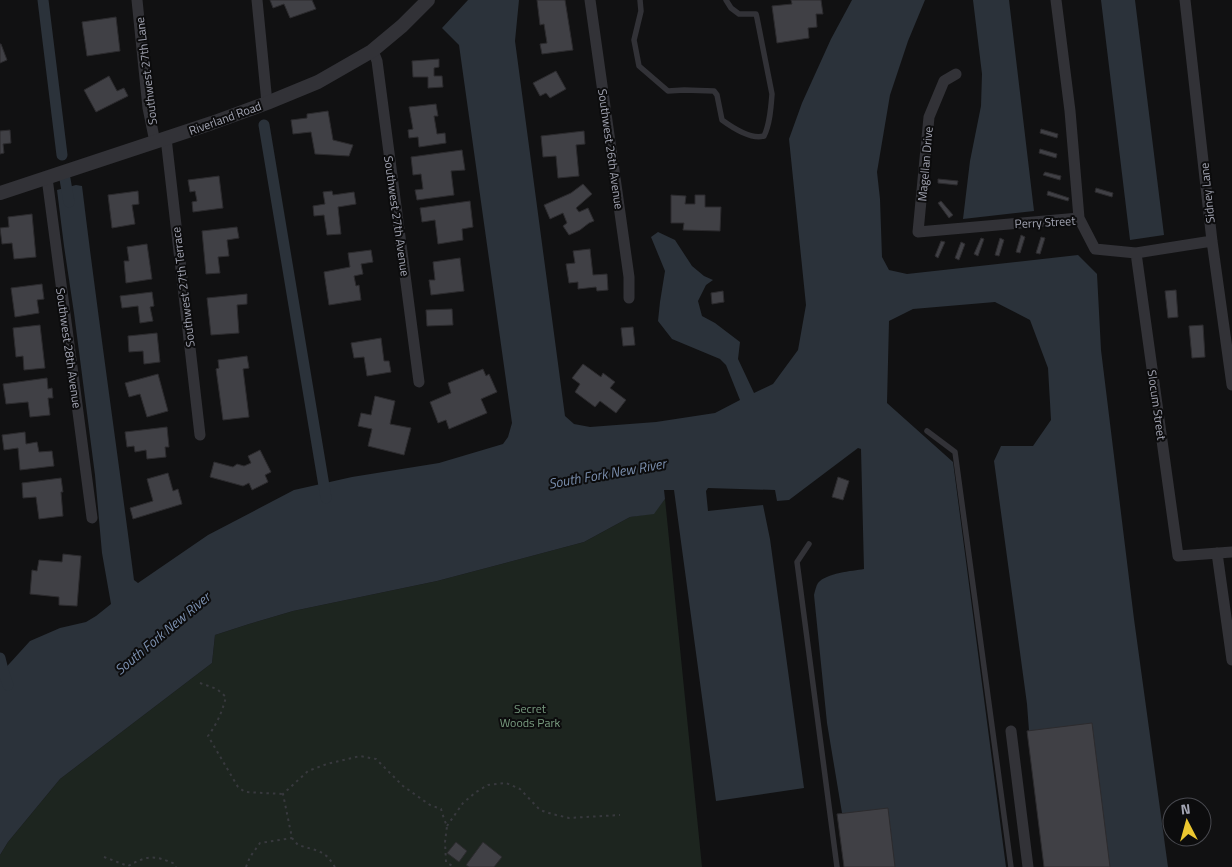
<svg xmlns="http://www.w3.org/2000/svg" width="1232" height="867" viewBox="0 0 1232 867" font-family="'Titillium Web',sans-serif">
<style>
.green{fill:#1d251f}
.water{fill:#2b323a}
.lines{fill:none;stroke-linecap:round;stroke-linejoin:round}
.canal{stroke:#2b323a;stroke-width:11}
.building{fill:#404045;stroke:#2c2b2e}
.path{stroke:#38393e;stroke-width:2;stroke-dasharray:2.5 4;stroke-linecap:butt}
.service{stroke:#323237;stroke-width:5.5}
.minor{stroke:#323237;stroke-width:11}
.tertiary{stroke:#323237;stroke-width:14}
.labels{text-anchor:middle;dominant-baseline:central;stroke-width:4;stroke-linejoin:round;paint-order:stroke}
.street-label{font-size:12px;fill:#a3a5b3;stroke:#0c0c0d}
.park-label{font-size:12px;fill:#7a9d81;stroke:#0c0c0d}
.water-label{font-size:14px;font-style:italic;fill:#7a8ead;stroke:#0c0c0d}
</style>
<rect width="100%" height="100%" fill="#111112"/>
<!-- green -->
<path class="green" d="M665,499L702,867H0V855L8,842L60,779L212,663L215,635L249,624L293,611L437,581L584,542L630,517L654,513Z"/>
<!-- water -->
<path class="water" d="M468,0H519L515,41L565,416L574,424L590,427L656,422L715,413L740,400L726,365L720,359L672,339L658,321L660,302L665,271L651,237L658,232L675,240L692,266L704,276L713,280L706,285L698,301L702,316L715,323L740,342L738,359L754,393L773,384L798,350L806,305L789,139L802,103L831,39L852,0H925L908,41L890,95L877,172L880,199L882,257L889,270L907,274L1078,255L1097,274L1101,350L1134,619L1168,867H1045L1029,731L1027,704L994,461L1001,446H1033L1051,420L1048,368L1030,320L995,302L913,309L889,321L887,403L953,462L1006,867H851L827,723L814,595C815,591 816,586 818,583C826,573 852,571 864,569L861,449L858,448L789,500L777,501L775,490L708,488L706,491L708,511L763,505L770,539L804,788L716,801L674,490H664L665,499L654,514L630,517L584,542L437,581L293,611L249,624L215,635L212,663L60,779L8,842L0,855V674L30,641L60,628L86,622L96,616L111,604L102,553L95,475L74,313L64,246L57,190L76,185L82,186C98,318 117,448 134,580L138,583L208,535L294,490L352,477L439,463L503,444L508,437L512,423L459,45L442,28Z
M973,0H1009L1034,211L963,219L970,161L981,106L982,74Z
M1101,0H1135L1164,235L1130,240Z"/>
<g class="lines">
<!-- canal -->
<path class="canal" d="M43,0L62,155
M264,125L326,498
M65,179L69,202
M0,658L3,670L8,685"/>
</g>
<!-- building -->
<path class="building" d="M270,0H312L316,9L290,18L284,4L273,8Z
M537,0H565L573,50L542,54L540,44L547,43L544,24L540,25Z
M791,0H821L823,14H816L817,27L808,28L809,38L777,43L772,6L792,4Z
M116,17L120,51L87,56L82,22Z
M0,44H1L7,60L0,63Z
M439,59V67L434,68V76H442L443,87L428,88V77H413L412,61Z
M556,71L566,89L550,98L546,93L540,96L533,83Z
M109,76L117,91L124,88L128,96L96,112L84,90Z
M436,104L438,116H434L437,134L445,133L446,143L419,147L418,137L409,138L408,130L413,129L409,107Z
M328,111L333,140L353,145L349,156L315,154L311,132L293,134L291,120L307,118V114Z
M1041,129L1058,134L1057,138L1040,133Z
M10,130L11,143L3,144L4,153L0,154V131Z
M584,131L585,144L576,145L579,176L558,178L556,156L543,157L541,136Z
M1040,149L1057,154L1056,158L1039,153Z
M462,150L465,170L451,171L454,195L417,200L415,190L423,189L421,174L413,175L411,157Z
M1045,172L1061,176L1060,180L1043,175Z
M219,176L223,208L193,212L192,202L197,201L195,191L190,192L188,180Z
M938,179L958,181L957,185L938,183Z
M583,184L592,194L576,208L579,212L588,208L594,221L589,223L580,230L569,235L563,226L567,223L563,213L550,219L544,205L571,193Z
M1096,188L1113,193L1112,197L1095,192Z
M138,191L139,204L132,205L135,224L112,228L108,195Z
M332,191L333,195L354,192L356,204L338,207L341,234L327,235L324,215L314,216L313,206L325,204L323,192Z
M1048,191L1069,198L1068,201L1047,195Z
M671,195L686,196L685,204H695V195H705V207H721L720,231L683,230L684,223H671Z
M470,201L473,227L462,229L463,240L438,244L435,220L422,222L420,208Z
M941,201L953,215L949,218L938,203Z
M32,214L36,257L14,259L12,243L2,244L0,228L9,227L8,217Z
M237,227L239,238L227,240L229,256L218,257L220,273L206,274L202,231Z
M1021,235L1025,237L1020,253L1016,252Z
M1041,237L1045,238L1040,254L1036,253Z
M981,238L984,239L978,256L974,254Z
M1000,238L1004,240L999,256L995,255Z
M941,241L945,242L938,258L935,256Z
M961,242L965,244L959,260L955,258Z
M147,244L152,279L126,283L124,261H129L127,247Z
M590,249L593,275L607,274L608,290L597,291L596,287L578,289V282L569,283L566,264L575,263L573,251Z
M371,250L373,262L361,264L363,274L354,276L356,286L359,285L361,300L329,305L324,272L350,267L348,253Z
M460,258L464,291L431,295L429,280H435L433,262Z
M42,284L44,299L37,300L39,313L15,317L11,288Z
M1176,290L1178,317L1168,318L1165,291Z
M723,291L724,302L712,304L711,293Z
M152,292L154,306L150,307L153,321L140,323L138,306L122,308L120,296Z
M247,294V304L237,305L239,333L211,335L207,298Z
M452,309L453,325L427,326L426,310Z
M40,325L45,368L24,370L23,356L16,357L13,328Z
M1203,325L1205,357L1192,358L1189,326Z
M633,327L635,345L623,346L621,328Z
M157,333L160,362L144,364L143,351L129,352L128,336Z
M381,338L384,361H389L391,372L367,376L364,357L354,358L351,343Z
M247,356L249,368L243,369L249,417L223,420L216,369L219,368L218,360Z
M583,364L601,377L603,373L615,382L610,388L626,400L616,413L600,401L595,407L575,392L580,384L572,378Z
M483,369L486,376L489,374L497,392L481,399L487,413L449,429L446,420L438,423L430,402L451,393L448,383Z
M158,374L168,411L147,417L140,394L129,397L125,383Z
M47,378L48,389L52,388L53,398H48L50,415L30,417L28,402L6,404L3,384Z
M375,396L395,401L390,424L411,428L404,455L368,446L372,429L358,426L361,413L371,415Z
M167,427L169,447H165L166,457L147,459L146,450L135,452L134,446L127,447L125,432Z
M25,432L26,444L37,442L39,452L52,451L54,466L20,470L18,448L4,450L2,435Z
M260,450L271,472L265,475L268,482L252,490L249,483L243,486L210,477L214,462L233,467L237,464L244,466L251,463L248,456Z
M168,473L173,491L178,489L182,504L133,519L130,508L153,501L147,479Z
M838,477L849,481L843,500L832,497Z
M61,478L63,492H61L63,516L39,519L36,497L23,498L22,483Z
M63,554L81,556L77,606L59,605V597L30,594L32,570L37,571L39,560L62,562Z
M1092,723L1110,867H1044L1027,731Z
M888,808L895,867H844L837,814Z
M456,842L467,851L459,862L447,853Z
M483,842L502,857L494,867H469L466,865Z"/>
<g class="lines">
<!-- path -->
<path class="path" d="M200,683L217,689L226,697C222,712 217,724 208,736L238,787L245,792L283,794
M447,826L463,803L476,792L488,785L506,783L520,789L540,810L552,814L569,818L620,815
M104,857L128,866C148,855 154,855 175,864L176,867
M246,867L250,857L260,843L292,838
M335,867L328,857L319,851L298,845L292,838L283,794L308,771L327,764L360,756L376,759L403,786L430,805L441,809L444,819L447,826L445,842L446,862L454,867"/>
<!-- service -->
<path class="service" d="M640,0L641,11L634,40L639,66L668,91L684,90L714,91L717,95L722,120C733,128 751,140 764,136C770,124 771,107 772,94L757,18L756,14H739L731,8L726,0
M927,431L955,452L1011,867
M809,544L797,562L837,867"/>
<!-- minor -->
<path class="minor" d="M137,0L148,108L155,142
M257,0L267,103
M590,0L629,277V298
M1056,0L1070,111L1079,218
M1185,0L1212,241L1232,385
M372,51L375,56L377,61L419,382
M956,74L944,81L929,117L918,232L1079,218L1095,249L1136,253L1212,241
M166,138L200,435
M47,178L92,518
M1136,253L1178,556L1232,552
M1217,553L1232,660
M1011,731L1028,867"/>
<!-- tertiary -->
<path class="tertiary" d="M0,193L212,123L267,103L318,82L372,51L402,26L428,0"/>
</g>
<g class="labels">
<!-- street labels -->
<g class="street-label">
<text transform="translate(146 71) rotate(-97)">Southwest 27th Lane</text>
<text transform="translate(225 118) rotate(-20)">Riverland Road</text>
<text transform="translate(611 149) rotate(82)">Southwest 26th Avenue</text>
<text transform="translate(925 164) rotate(-85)">Magellan Drive</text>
<text transform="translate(1207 193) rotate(-96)">Sidney Lane</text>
<text transform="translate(397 216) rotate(82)">Southwest 27th Avenue</text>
<text transform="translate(1045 222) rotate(-3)">Perry Street</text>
<text transform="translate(183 287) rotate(-97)">Southwest 27th Terrace</text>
<text transform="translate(69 348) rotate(82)">Southwest 28th Avenue</text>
<text transform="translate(1157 405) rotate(82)">Slocum Street</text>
</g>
<!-- park labels -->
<g class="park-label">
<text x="530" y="708">Secret<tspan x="530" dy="14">Woods Park</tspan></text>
</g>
<!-- water labels -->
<g class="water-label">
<text transform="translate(607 473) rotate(-10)">South Fork New River</text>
<text transform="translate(162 633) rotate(-40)">South Fork New River</text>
</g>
</g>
<!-- north arrow -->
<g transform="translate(1187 822) rotate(354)"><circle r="24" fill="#0c0c0d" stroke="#48494f"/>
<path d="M0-4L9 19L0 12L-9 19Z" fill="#ecc730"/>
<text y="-8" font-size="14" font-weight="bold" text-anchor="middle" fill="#a3a5b3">N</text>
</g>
</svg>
